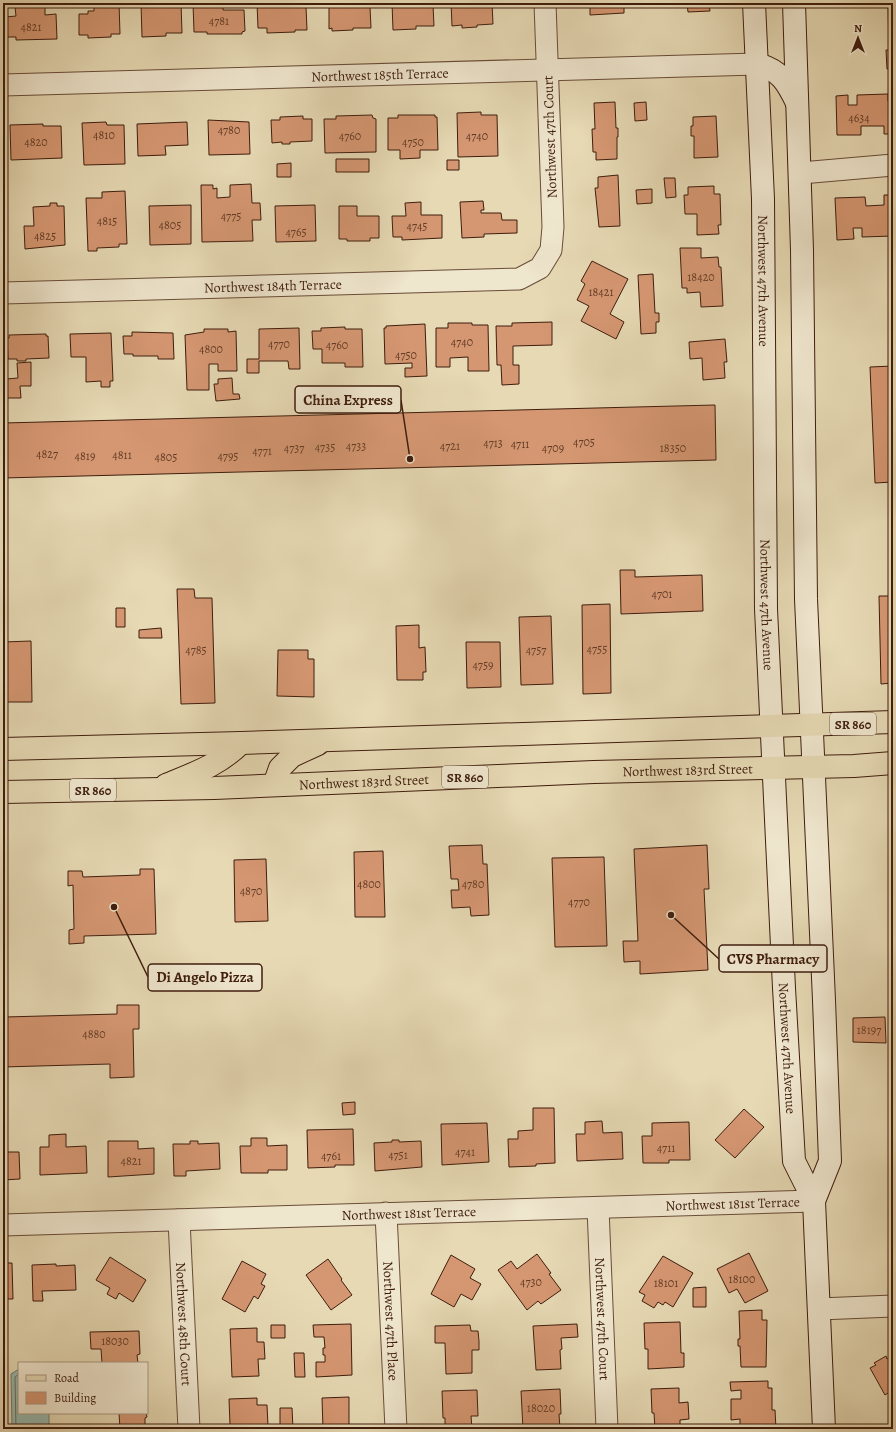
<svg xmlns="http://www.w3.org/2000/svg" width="896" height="1432" viewBox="0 0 896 1432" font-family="Alegreya,serif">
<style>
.water{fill:#96baaf;stroke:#737b6e}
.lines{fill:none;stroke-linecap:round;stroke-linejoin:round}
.shore{stroke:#6a6c5e;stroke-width:1}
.building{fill:#d59772;stroke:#3f1d0d}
.street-casing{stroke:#694c37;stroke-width:23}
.secondary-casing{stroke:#3f1d0d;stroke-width:24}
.primary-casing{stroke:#3f1d0d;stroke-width:24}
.street{stroke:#efe6ce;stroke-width:21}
.secondary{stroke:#efe6ce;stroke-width:22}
.primary{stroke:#e6d9b4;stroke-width:22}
.labels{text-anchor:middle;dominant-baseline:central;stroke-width:3.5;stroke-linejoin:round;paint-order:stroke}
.number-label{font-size:12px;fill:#643c26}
.shield{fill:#efe6ce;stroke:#745947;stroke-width:1}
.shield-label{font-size:13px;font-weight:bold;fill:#3f1d0d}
.street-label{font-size:14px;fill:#3f1d0d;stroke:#efe6ce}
.leader{fill:none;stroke:#3f1d0d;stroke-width:1.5}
.callout-dot{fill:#3f1d0d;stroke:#efe6ce;stroke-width:1.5}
.callout{fill:#efe6ce;stroke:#3f1d0d;stroke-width:1.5}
.callout-label{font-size:15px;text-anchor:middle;font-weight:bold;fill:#3f1d0d}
</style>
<rect width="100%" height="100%" fill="#e6d9b4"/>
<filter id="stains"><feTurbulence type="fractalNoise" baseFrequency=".005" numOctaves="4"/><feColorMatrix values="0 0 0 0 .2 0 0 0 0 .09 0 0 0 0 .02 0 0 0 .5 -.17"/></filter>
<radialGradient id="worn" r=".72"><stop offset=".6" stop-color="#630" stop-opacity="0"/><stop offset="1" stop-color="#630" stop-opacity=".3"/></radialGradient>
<!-- water -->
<path class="water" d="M19,1369V1413H49V1429H12L11,1374Z"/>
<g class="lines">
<!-- shore -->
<path class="shore" d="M16,1429L15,1377L19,1374"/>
</g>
<!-- building -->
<path class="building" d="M94,3H119L120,34H111V37L88,38V35H79V14H88V11H94Z
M141,3H181L182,33H166V36L142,37Z
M193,3H223V10H244L245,31L242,32V34H207V32H194Z
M257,3H309V7H306L307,30H295V32L267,33V28H258Z
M330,3H337V7H338V5H347V7H370L371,28H353V30L332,31V28L329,29V7H330Z
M392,3H412V5H433L434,26H416V29L393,30Z
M451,3H492L493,24L477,25V27L462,28V25L452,26Z
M590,3H624V13L590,15Z
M687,3H709L710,11L688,12Z
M888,3H893V69H887L886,50H889Z
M45,6V15L56,14L57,39L16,40V37H6V17L16,16L15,7Z
M888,94V101H893V134H884V126H861V135H837L836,96L848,95V105H857V95Z
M615,102L616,128H618V137H617V159L596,160V152H593L592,129H595L594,103Z
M646,102L647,120L635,121L634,103Z
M481,112V115H497L498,156L458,157L457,113Z
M372,115L373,118L376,119V152L325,153L324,119H336V116Z
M398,115H435V117H437L438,150H420V158L400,159V150H388V118H398Z
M303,116V119H312V141L290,142V144H282V142L272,143L271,120H280V117Z
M716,116L718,157L694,158V136H691V126H693V117Z
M208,120L249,122L250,154L209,155Z
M106,122L107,125H124L125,164L84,165L82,123Z
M187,122L188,145L165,146L166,155L138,156L137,124Z
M43,124V126H61L62,158L11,160L10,125Z
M336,159H369V172H336Z
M447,160H459V170H447Z
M291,163V177H277V164Z
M618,175L620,226L599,227L595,188H598V177Z
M664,178H675L676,197L666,198Z
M251,184L252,203H260L261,220H252L253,241L202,242L201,185H213V189L217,188V198L230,197V185Z
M714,186V194H720L721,225H718L719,234L697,235V214H685L684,195H688V187Z
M652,189V203L637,204L636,190Z
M125,191L127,244H119V247L97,248V251H88L86,198H102V192Z
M884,195H893V236L862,237V228H853L854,239L837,240L835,198L865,197L866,206L884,205Z
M483,201L484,210H481V213H501L502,220H517V233L484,234V237L462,238L460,202Z
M421,202V215H442V238L402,240V237H393L392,216H406L405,203Z
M50,203H57V206H64L65,245L25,249L24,226H34L33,207L50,206Z
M191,205V244L150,245L149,206Z
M315,205L316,241L276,242L275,206Z
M339,206H357V216H379V238H370V241H347V239H339Z
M680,248H701V258L718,257L719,267H721L723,306L701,307L700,292L687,293V288H682Z
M592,261L628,279L610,314L624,322L616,339L581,321L589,306L577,300L585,284L581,281Z
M653,274L655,313H659V322H656V333L641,334L638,275Z
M552,322V345L513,346V365H519V384L502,385L501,365H497L496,326H512V323Z
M448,323H472V325H488L489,371H468V357L450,358V367H436V328H448Z
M425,324L427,376L405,377V368H412V363L385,364L384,328H386V326Z
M345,327V329H362L363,367H345V363H322V349H313L312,331H321V328Z
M299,328L300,369H289L288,361H259V373H247V359H259V329Z
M204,329H228V332L236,331L237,371H218V364H209V390H187L185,335L204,332Z
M132,332L173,333L174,359H158V356H133V354H124L123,336H132Z
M111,333L113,381H110V387H101V381L86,382V357H71L70,334Z
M46,334V336H48L49,358L26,359V361H17V359H8L7,338H9V335Z
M725,339L727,362H724L725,378L703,380L702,358L690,359L689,342Z
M31,362V386H20L21,398H7L6,379L18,378L17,363Z
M893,366V482L875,483L870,367Z
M232,378L233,394H239L240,399L216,401L214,384H218V379Z
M715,405L716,460L3,478V423Z
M620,570H635V577L702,575L703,611L621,614Z
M177,589H194L195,598H212L215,703L181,704Z
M879,596H893V683L881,684Z
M610,604L611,693L583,694L582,605Z
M116,608H125V627H116Z
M551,616L553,684L521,685L519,617Z
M419,625V648L425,647L426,672H423V680H397L396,626Z
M161,628L162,638H139V630Z
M31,641L32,702H3V642Z
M466,642H500L501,687L467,688Z
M278,650H308V659H314V697L277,696Z
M482,845L483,864H487L489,915L471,916L470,907L452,908L451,890H459L458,879H451L449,846Z
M707,845L709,889H704L708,970L640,974V961L624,962L623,941H638L634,849Z
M383,851L385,917H355L354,852Z
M604,857L607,946L555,947L552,858Z
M266,859L268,921L235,922L234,860Z
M140,869H154L156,934L84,936V943L69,944V930L74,929L73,885L68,886V871H82L83,877L140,875Z
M117,1005H139V1029H133L134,1077L110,1078V1064L3,1067V1008H5V1017L117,1014Z
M885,1017L886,1043L853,1042V1018Z
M355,1102V1114L343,1115L342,1103Z
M533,1108H554L555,1163L536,1164V1166L509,1167L508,1139H518V1131L533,1130Z
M744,1109L764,1127L735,1158L715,1140Z
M602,1121L603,1133L622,1132L623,1159L577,1161L576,1134H585V1122Z
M689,1122L690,1160H669V1163H643L642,1136H652V1123Z
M487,1123L489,1162L442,1165L441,1124Z
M353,1129L354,1165H335V1167L308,1168L307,1130Z
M66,1134V1147L86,1146L87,1173L40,1175V1147H49V1135Z
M251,1138H267V1146L287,1145V1170H268V1173H241L240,1146H251Z
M392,1140H399V1142L421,1141L422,1167L375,1171L374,1143L392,1142Z
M108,1141H138V1149L154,1148V1174L108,1177Z
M190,1141H198V1144L219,1143L220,1169L186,1171V1176H174L173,1144H190Z
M3,1146V1152H19L20,1179L3,1180Z
M749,1253L768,1291L745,1303L737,1289L729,1293L717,1269Z
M537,1254L551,1273L549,1274L561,1290L541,1304L538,1301L527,1310L498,1270L511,1261L517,1269Z
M451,1255L475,1269L470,1278L481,1284L472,1300L461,1294L454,1307L431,1294Z
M663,1256L693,1273L673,1307L665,1302L663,1305L658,1302L654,1308L642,1301L645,1295L639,1292Z
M110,1257L146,1280L133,1302L119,1293L116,1299L107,1294L110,1288L96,1280Z
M328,1259L342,1279L341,1280L352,1295L331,1310L306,1275Z
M242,1261L266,1274L261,1284L265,1286L258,1299L254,1296L245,1312L222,1299Z
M3,1263H12L13,1299H3Z
M56,1264V1266L75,1265L76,1290L42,1291L43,1301H33L32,1265Z
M706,1287V1307H693V1288Z
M762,1310V1320H767L766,1367H741L740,1346H738V1339H740L739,1311Z
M5,1311L6,1324H3V1312Z
M680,1322L681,1353H684V1367L648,1369V1349H645L644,1323Z
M351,1324L352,1375L316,1377V1362H325V1355H323V1348H325L324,1337H314L313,1325Z
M577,1324L578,1337L561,1338L562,1349L560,1350L561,1369L536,1370L533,1326Z
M271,1325H285V1338H271Z
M470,1325L471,1331H478L479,1341V1350H472V1373L446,1374L445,1343H435V1326Z
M257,1328V1342H264L265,1359H258L259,1376L232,1377L230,1329Z
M139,1331L140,1354L137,1355L138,1363H102L101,1349H91L90,1332Z
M294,1353H304L305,1377H295Z
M893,1355V1390L885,1395L870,1368L876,1365L874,1363L886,1356L887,1359Z
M768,1381V1388H772V1410H775L776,1429H740V1419L731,1420V1399H741V1390L731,1391L730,1382Z
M679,1388V1403L688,1402L689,1419L680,1420V1429H655L654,1413H652L651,1389Z
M560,1389L561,1414H559L560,1429H523L521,1391Z
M477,1390L478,1416H471L472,1429H445V1418H443L442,1391Z
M349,1397V1429H323L322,1398Z
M257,1398V1405H267L268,1426L258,1427V1429H231V1425H230L229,1399Z
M280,1408H292L293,1429H280Z
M119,1413H146L147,1417L145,1418V1429H120Z"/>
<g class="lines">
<defs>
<g id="street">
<path id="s1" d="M3,85L757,64"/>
<path d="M801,173L893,165"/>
<path id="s2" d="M3,293L519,279L540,268L551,250L553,227L545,3"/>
<path id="s3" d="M598,1208L607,1429"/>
<path id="s4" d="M386,1213L396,1429"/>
<path id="s5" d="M179,1220L189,1429"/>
<path id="s6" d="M3,1225L814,1201"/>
<path d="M819,1309L893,1306"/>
</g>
<g id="secondary">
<path id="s7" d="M754,3L763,199L766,609L784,988L794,1161L814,1201"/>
<path d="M794,3L802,250L806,599L824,1000L830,1161L814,1201L824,1429"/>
<path d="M757,64C780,70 787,82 797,103"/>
</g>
<g id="primary">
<path d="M3,749L241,743L893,722"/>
<path d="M166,785C195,773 219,765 241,743"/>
<path d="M274,785L280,768L292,756L318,744"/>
<path id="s8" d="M3,792L214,788L594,772L854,766L893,763"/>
</g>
</defs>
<!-- street casing -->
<use href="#street" class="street-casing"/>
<!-- secondary casing -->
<use href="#secondary" class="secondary-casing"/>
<!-- primary casing -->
<use href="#primary" class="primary-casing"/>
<!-- street -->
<use href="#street" class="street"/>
<!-- secondary -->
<use href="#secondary" class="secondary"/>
<!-- primary -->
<use href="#primary" class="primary"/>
</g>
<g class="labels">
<!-- number labels -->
<g class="number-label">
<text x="219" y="21">4781</text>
<text x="31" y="27">4821</text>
<text x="859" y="118">4634</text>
<text x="229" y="130">4780</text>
<text x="104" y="135">4810</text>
<text x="350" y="136">4760</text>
<text x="477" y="136">4740</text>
<text x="36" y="142">4820</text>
<text x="413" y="142">4750</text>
<text x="231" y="216">4775</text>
<text x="107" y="221">4815</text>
<text x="170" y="225">4805</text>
<text x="417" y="226">4745</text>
<text x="296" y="232">4765</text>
<text x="45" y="236">4825</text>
<text x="701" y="277">18420</text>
<text x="601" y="292">18421</text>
<text x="462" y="342">4740</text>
<text x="279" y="344">4770</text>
<text x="337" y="345">4760</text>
<text x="211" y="349">4800</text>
<text x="406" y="355">4750</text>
<text x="584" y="442">4705</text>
<text x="493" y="443">4713</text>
<text x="520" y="444">4711</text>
<text x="356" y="446">4733</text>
<text x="450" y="446">4721</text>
<text x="325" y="447">4735</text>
<text x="294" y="448">4737</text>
<text x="553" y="448">4709</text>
<text x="673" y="448">18350</text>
<text x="262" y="451">4771</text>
<text x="47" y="454">4827</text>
<text x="122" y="455">4811</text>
<text x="85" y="456">4819</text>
<text x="228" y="456">4795</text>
<text x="166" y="457">4805</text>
<text x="662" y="594">4701</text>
<text x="597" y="649">4755</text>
<text x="196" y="650">4785</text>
<text x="536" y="650">4757</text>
<text x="483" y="665">4759</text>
<text x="369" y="884">4800</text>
<text x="473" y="884">4780</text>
<text x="251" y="891">4870</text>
<text x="579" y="902">4770</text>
<text x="869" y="1030">18197</text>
<text x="94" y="1034">4880</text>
<text x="666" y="1148">4711</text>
<text x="465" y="1152">4741</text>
<text x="398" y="1155">4751</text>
<text x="331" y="1156">4761</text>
<text x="131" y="1161">4821</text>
<text x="742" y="1279">18100</text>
<text x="531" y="1282">4730</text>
<text x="666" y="1283">18101</text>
<text x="115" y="1341">18030</text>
<text x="541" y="1408">18020</text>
</g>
<!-- shield labels -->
<g class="shield">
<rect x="830" y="713" width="46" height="22" rx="3"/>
<rect x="442" y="766" width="46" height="22" rx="3"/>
<rect x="70" y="779" width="46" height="22" rx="3"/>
</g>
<g class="shield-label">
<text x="853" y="724">SR 860</text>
<text x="465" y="777">SR 860</text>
<text x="93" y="790">SR 860</text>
</g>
<!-- street labels -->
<g class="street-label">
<text stroke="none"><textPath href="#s1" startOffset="377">Northwest 185th Terrace</textPath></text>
<text transform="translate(550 137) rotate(-92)">Northwest 47th Court</text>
<text stroke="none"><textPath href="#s7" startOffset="278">Northwest 47th Avenue</textPath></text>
<text stroke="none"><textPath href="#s2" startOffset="270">Northwest 184th Terrace</textPath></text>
<text stroke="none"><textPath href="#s7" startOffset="602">Northwest 47th Avenue</textPath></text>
<text stroke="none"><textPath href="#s8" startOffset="685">Northwest 183rd Street</textPath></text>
<text stroke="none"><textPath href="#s8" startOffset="361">Northwest 183rd Street</textPath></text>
<text stroke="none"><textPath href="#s7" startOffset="1046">Northwest 47th Avenue</textPath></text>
<text stroke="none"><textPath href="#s6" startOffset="730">Northwest 181st Terrace</textPath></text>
<text stroke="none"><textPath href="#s6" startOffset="406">Northwest 181st Terrace</textPath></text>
<text stroke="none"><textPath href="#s3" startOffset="111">Northwest 47th Court</textPath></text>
<text stroke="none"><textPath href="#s4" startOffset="108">Northwest 47th Place</textPath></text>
<text stroke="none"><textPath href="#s5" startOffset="104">Northwest 48th Court</textPath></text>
</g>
</g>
<!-- callouts -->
<path class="leader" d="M410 459L401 400M671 915L719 959M114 907L148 977"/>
<g class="callout-dot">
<circle cx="410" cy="459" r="4"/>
<circle cx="671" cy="915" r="4"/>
<circle cx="114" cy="907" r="4"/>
</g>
<g class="callout">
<rect x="295" y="386" width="106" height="27" rx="4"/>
<rect x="719" y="945" width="108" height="27" rx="4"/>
<rect x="148" y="964" width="114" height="27" rx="4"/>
</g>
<g class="callout-label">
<text x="348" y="405">China Express</text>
<text x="773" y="964">CVS Pharmacy</text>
<text x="205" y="982">Di Angelo Pizza</text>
</g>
<!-- margin -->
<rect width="896" height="1432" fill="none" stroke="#e6d9b4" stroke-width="16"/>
<rect x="4" y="4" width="888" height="1424" fill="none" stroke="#3f1d0d" stroke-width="2"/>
<rect x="8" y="8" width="880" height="1416" fill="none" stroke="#3f1d0d"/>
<!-- legend -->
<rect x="18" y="1362" width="130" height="52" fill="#efe6ce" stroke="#a99681"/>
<rect x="26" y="1375" width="20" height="6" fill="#e6d9b4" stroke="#a99681"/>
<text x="54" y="1382" font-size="12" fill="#3f1d0d">Road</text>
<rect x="26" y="1392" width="20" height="12" fill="#d59772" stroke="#a99681"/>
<text x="54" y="1402" font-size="12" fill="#3f1d0d">Building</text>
<!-- north arrow -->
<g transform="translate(858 38)" stroke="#efe6ce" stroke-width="3" paint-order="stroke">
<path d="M0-3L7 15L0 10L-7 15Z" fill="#3f1d0d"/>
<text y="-6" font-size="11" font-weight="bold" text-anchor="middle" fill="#3f1d0d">N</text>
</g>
<rect width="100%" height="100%" filter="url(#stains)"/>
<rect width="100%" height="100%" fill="url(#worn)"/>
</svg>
